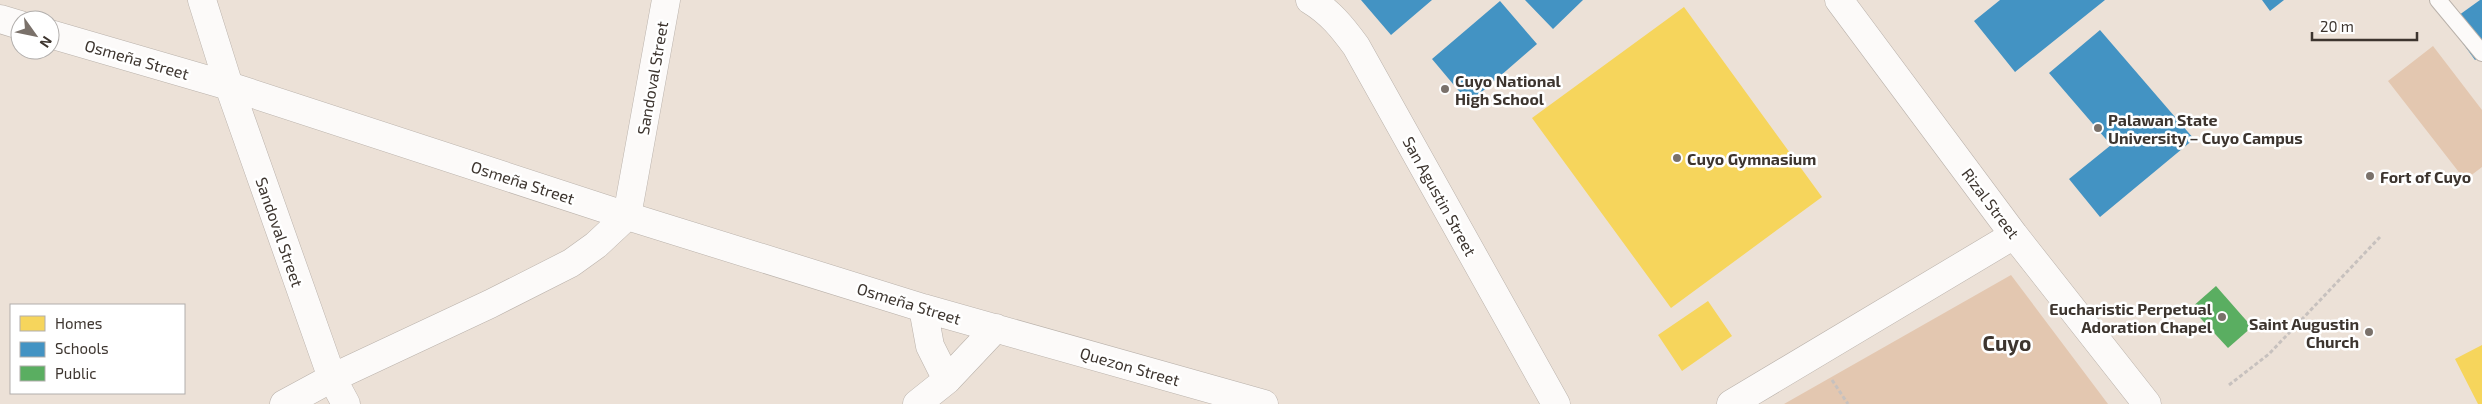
<svg xmlns="http://www.w3.org/2000/svg" width="2482" height="404" viewBox="0 0 2482 404" font-family="'Exo 2',sans-serif">
<style>
.green{fill:#e3c7b0}
.homes{fill:#f6d55c}
.schools{fill:#4393c3}
.public{fill:#5aae61}
.lines{fill:none;stroke-linecap:round;stroke-linejoin:round}
.lane-casing{stroke:#bab2ab;stroke-width:18}
.street-casing{stroke:#bab2ab;stroke-width:29}
.secondary-casing{stroke:#bab2ab;stroke-width:29}
.path{stroke:#c7c1be;stroke-width:3;stroke-dasharray:4 2.5;stroke-linecap:butt}
.lane{stroke:#fcfaf9;stroke-width:16}
.street{stroke:#fcfaf9;stroke-width:28}
.secondary{stroke:#fcfaf9;stroke-width:28}
.poi-dot{fill:#7a716a;stroke:#fff;stroke-width:2}
.labels{text-anchor:middle;dominant-baseline:central;stroke-width:5;stroke-linejoin:round;paint-order:stroke}
.street-label{font-size:16px;fill:#3d352f;stroke:#fff}
.poi-label{font-size:16px;font-weight:bold;fill:#3d352f;stroke:#fff;text-anchor:start}
.district-label{font-size:21px;font-weight:bold;fill:#3d352f;stroke:#fff}
</style>
<rect width="100%" height="100%" fill="#ece1d7"/>
<!-- green -->
<path class="green" d="M2433,46L2482,110V167L2465,180L2388,81Z
M2011,275L2108,404H1784Z"/>
<!-- homes -->
<path class="homes" d="M1684,7L1822,197L1671,308L1532,118Z
M1708,301L1732,336L1682,371L1658,335Z
M2482,345V404H2478L2455,359Z"/>
<!-- schools -->
<path class="schools" d="M1361,0H1432L1391,35Z
M1525,0H1583L1553,29Z
M2000,0H2105L2015,72L1974,21Z
M2262,0H2284L2270,11Z
M2480,0H2482V55L2475,60L2448,23Z
M1500,1L1537,44L1469,103L1432,59Z
M2100,30L2194,139L2100,217L2069,179L2111,145L2049,73Z"/>
<!-- public -->
<path class="public" d="M2216,286L2252,327L2228,348L2191,308Z"/>
<g class="lines">
<defs>
<path id="lane" d="M2438,0L2482,53"/>
<path id="street" d="M202,0L229,86L332,378L346,404
M1310,0C1330,12 1342,27 1356,46L1556,404
M0,19L20,25
M50,34L229,86L627,216"/>
<path id="secondary" d="M1839,0L2014,235L2147,404
M627,216L923,308L1264,404
M627,216L666,0
M923,308L930,346L947,380
M284,404L332,378L490,304L571,263L596,245L627,216
M917,404L947,380L996,328
M1731,404L2014,235"/>
</defs>
<!-- lane casing -->
<use href="#lane" class="lane-casing"/>
<!-- street casing -->
<use href="#street" class="street-casing"/>
<!-- secondary casing -->
<use href="#secondary" class="secondary-casing"/>
<!-- path -->
<path class="path" d="M1832,380L1848,404
M2229,385L2269,354L2380,237"/>
<!-- lane -->
<use href="#lane" class="lane"/>
<!-- street -->
<use href="#street" class="street"/>
<!-- secondary -->
<use href="#secondary" class="secondary"/>
</g>
<!-- markers -->
<g class="poi-dot">
<circle cx="1445" cy="89" r="5"/>
<circle cx="2098" cy="128" r="5"/>
<circle cx="1677" cy="158" r="5"/>
<circle cx="2370" cy="176" r="5"/>
<circle cx="2222" cy="317" r="5"/>
<circle cx="2369" cy="332" r="5"/>
</g>
<g class="labels">
<!-- street labels -->
<g class="street-label">
<text transform="translate(137 59) rotate(16)">Osmeña Street</text>
<text transform="translate(652 78) rotate(-80)">Sandoval Street</text>
<text transform="translate(523 182) rotate(18)">Osmeña Street</text>
<text transform="translate(1440 196) rotate(61)">San Agustin Street</text>
<text transform="translate(1991 203) rotate(53)">Rizal Street</text>
<text transform="translate(280 232) rotate(71)">Sandoval Street</text>
<text transform="translate(909 303) rotate(17)">Osmeña Street</text>
<text transform="translate(1130 366) rotate(16)">Quezon Street</text>
</g>
<!-- poi labels -->
<g class="poi-label">
<text x="1455" y="80">Cuyo National<tspan x="1455" dy="18">High School</tspan></text>
<text x="2108" y="119">Palawan State<tspan x="2108" dy="18">University – Cuyo Campus</tspan></text>
<text x="1687" y="158">Cuyo Gymnasium</text>
<text x="2380" y="176">Fort of Cuyo</text>
<text x="2212" y="308" text-anchor="end">Eucharistic Perpetual<tspan x="2212" dy="18">Adoration Chapel</tspan></text>
<text x="2359" y="323" text-anchor="end">Saint Augustin<tspan x="2359" dy="18">Church</tspan></text>
</g>
<!-- district labels -->
<g class="district-label">
<text x="2007" y="342">Cuyo</text>
</g>
</g>
<!-- legend -->
<rect x="10" y="304" width="175" height="90" fill="#ffffff" stroke="#b1aeac"/>
<rect x="20" y="316" width="25" height="15" fill="#f6d55c" stroke="#b1aeac"/>
<text x="55" y="329" font-size="15" fill="#3d352f">Homes</text>
<rect x="20" y="342" width="25" height="15" fill="#4393c3" stroke="#b1aeac"/>
<text x="55" y="354" font-size="15" fill="#3d352f">Schools</text>
<rect x="20" y="366" width="25" height="15" fill="#5aae61" stroke="#b1aeac"/>
<text x="55" y="379" font-size="15" fill="#3d352f">Public</text>
<!-- north arrow -->
<g transform="translate(35 35) rotate(123)"><circle r="24" fill="#ffffff" stroke="#b1aeac"/>
<path d="M0-4L9 19L0 12L-9 19Z" fill="#7a716a"/>
<text y="-8" font-size="14" font-weight="bold" text-anchor="middle" fill="#3d352f">N</text>
</g>
<!-- scale -->
<path d="M2312 32v8h105v-8" fill="none" stroke="#3d352f" stroke-width="2.5"/>
<text x="2320" y="32" font-size="15" fill="#3d352f" stroke="#ffffff" stroke-width="4" paint-order="stroke">20 m</text>
</svg>
